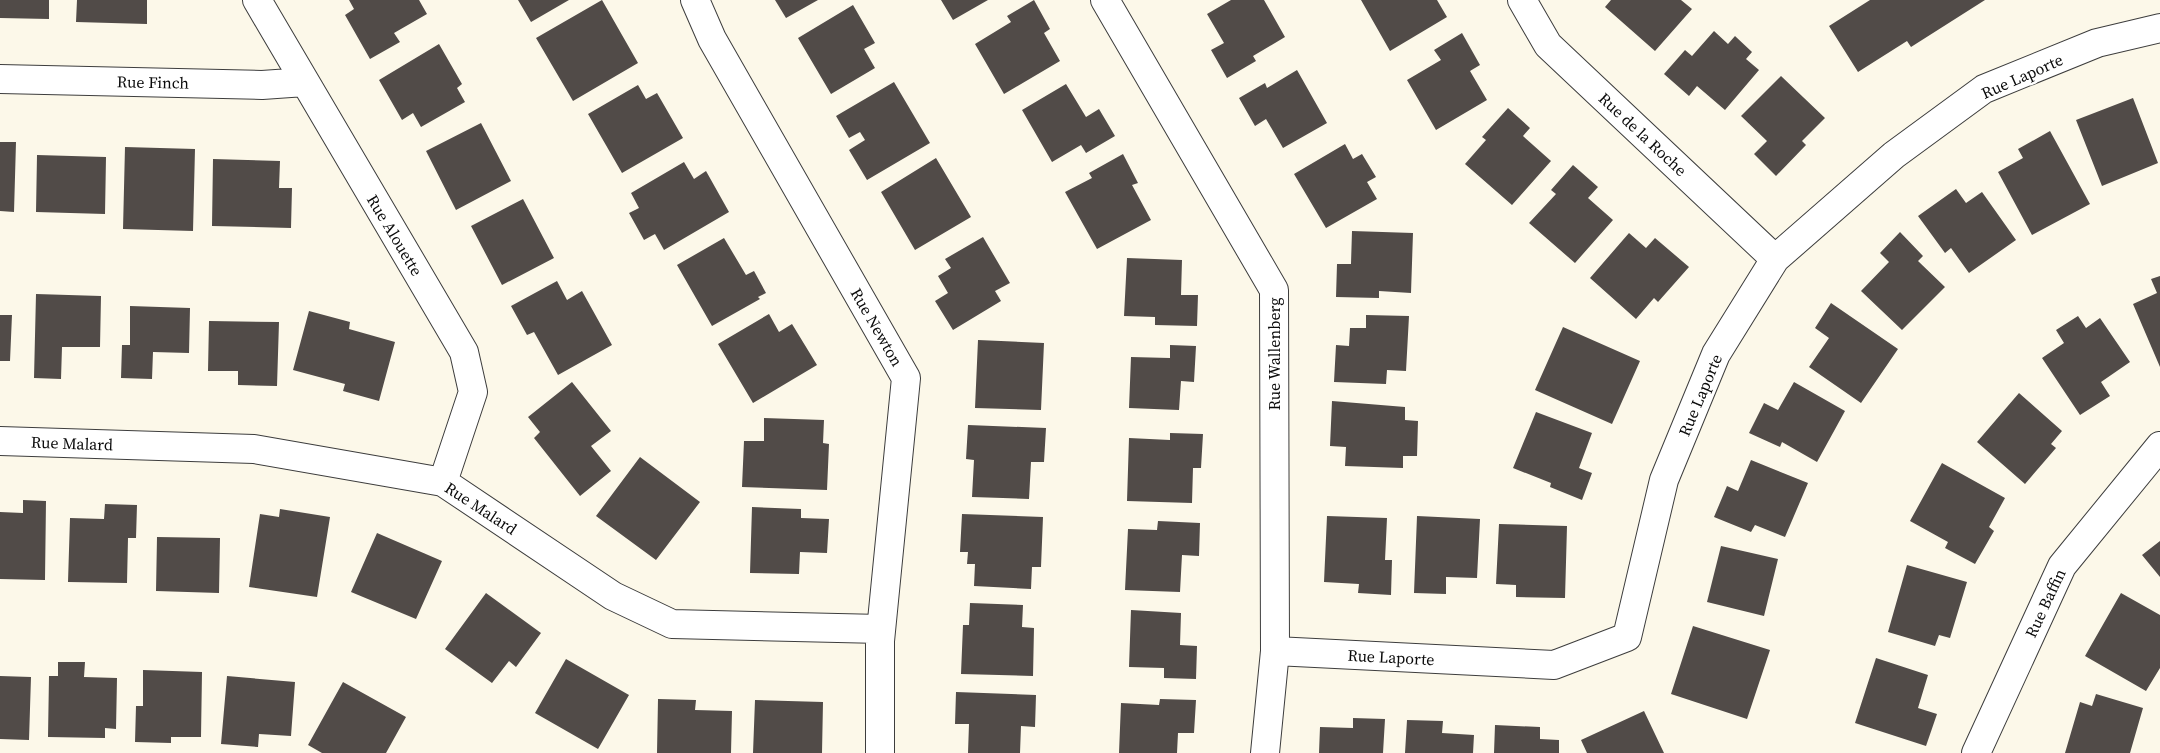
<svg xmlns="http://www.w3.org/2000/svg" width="2160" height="753" viewBox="0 0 2160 753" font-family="'Source Serif 4',serif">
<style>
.building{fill:#514b48}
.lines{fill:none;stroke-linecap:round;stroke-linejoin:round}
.minor-casing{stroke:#3d3d3d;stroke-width:30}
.minor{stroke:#fff;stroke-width:28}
.labels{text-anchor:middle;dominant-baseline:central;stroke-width:5;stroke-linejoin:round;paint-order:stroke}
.street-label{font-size:16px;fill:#0a0a0a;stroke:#fff}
</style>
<rect width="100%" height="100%" fill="#fcf8e9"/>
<!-- building -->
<path class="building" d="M0,0H49V19L0,18Z
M77,0H147V24L76,22Z
M349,0H419L427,14L394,33L400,42L370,59L345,15L354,9Z
M518,0H569L531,22Z
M602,0L638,63L573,101L536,38Z
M775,0H818L786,18Z
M941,0H988L953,20Z
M1034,0L1050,29L1044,33L1060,61L1004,94L975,44L1011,22L1007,16Z
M1231,0H1264L1285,37L1253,56L1256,61L1227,78L1211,50L1224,43L1207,14Z
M1361,0H1437L1447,17L1390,51Z
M1611,0H1681L1692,9L1655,51L1605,7Z
M1870,0H1985L1911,47L1907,41L1858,72L1829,26Z
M853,5L875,43L864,49L875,68L831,94L798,38Z
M1714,31L1728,44L1735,36L1752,52L1746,59L1759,70L1725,110L1697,86L1689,96L1664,74L1685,50L1692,56Z
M1462,33L1480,65L1470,71L1487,100L1436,130L1407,80L1441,60L1434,50Z
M439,44L462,84L457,88L465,102L421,127L413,113L402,120L379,80Z
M1297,70L1327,123L1283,148L1266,119L1255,126L1239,98L1265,83L1267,88Z
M1781,76L1825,118L1802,141L1806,145L1776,176L1754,154L1767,141L1741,116Z
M894,82L930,143L867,180L849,150L865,140L860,132L849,138L836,116Z
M1066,84L1086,117L1099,109L1115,136L1086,153L1081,145L1052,162L1022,110Z
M638,85L646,99L657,93L683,138L622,173L588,114Z
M2133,98L2158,163L2102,186L2076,120Z
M1508,108L1530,128L1523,136L1551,161L1512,205L1465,164L1486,140L1482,137Z
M481,123L511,181L456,210L426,151Z
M2050,131L2090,204L2032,235L1998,172L2023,158L2018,149Z
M0,142H16L14,212L0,211Z
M1345,144L1353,159L1362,154L1376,177L1367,182L1377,199L1326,228L1294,174Z
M125,147L195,149L193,231L123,229Z
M1123,154L1138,183L1132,185L1151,220L1097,249L1065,192L1092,178L1089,173Z
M37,155L106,157L105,214L36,212Z
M936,158L971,217L915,250L881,192Z
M213,159L280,161L279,188H292L291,228L212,226Z
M684,162L694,179L706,171L729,212L664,250L655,234L644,240L629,213L639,208L631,193Z
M1573,165L1598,187L1588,198L1613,220L1575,263L1529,223L1556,194L1551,190Z
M1956,189L1966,203L1982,192L2016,240L1969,273L1951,248L1945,253L1918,216Z
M523,199L554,258L502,285L471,226Z
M1352,231L1413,233L1411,293L1379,291V298L1336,297L1337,264H1351Z
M1900,232L1923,256L1918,261L1945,287L1902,330L1861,291L1889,262L1880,253Z
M1629,233L1646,248L1655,238L1689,267L1658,302L1654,298L1636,319L1590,278Z
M983,237L1010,283L995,291L1001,301L953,330L935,301L948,293L938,276L951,268L945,259Z
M724,238L746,275L754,271L766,293L758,297L760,299L712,326L677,265Z
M1127,258L1182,260L1181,295H1198L1197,326L1155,325V317L1124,316Z
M2160,276V367L2133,304L2157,293L2151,279Z
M557,281L567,300L582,291L612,345L558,375L534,332L527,335L511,306Z
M36,294L101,296L100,347H62L61,379L34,378Z
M1831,303L1898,349L1861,403L1809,367L1829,338L1815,328Z
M130,306L190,308L189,353L153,352L152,379L121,378L122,345H130Z
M309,311L350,322L349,329L395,342L379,401L343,391L345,384L293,370Z
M769,314L779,332L792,324L817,365L753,403L718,344Z
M0,315H12L10,361H0Z
M1366,315L1409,316L1406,371L1387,370L1386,384L1334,382L1336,345L1349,346L1350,328H1366Z
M2078,316L2086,328L2100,318L2130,362L2101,382L2110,396L2080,415L2042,358L2064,343L2056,330Z
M209,321L279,322L277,386L238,385V371H208Z
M1563,327L1640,361L1612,424L1535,390Z
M978,340L1044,343L1041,410L975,408Z
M1170,345L1196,346L1194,382L1181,381L1179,410L1129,408L1131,357L1170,358Z
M572,382L611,431L591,446L611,471L580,496L534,438L540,432L528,417Z
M1794,382L1845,411L1817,462L1782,442L1780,447L1749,433L1764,403L1778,410Z
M2019,393L2062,431L2051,444L2056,448L2025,484L1977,442Z
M1332,401L1405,407V420L1418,421L1417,456H1403V468L1345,466L1346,447L1330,446Z
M1536,412L1592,433L1579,468L1592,473L1582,500L1550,487L1551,483L1513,468Z
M764,418L824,420L823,443L829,444L827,490L742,487L744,441H764Z
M968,425L1046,428L1044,462H1031L1029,499L972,497L974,460L966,459Z
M1170,433L1203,434L1201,468H1193L1192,503L1127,501L1129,438L1170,440Z
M640,457L700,502L656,560L596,516Z
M1751,460L1808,483L1785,537L1755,525L1751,532L1714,517L1727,486L1738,491Z
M1942,463L2005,498L1989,527L1994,531L1975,564L1945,548L1948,542L1910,521Z
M23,500L46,501L45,580L0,579V512L23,513Z
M105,504L137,505L136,538H128L127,583L68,582L70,518L104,519Z
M752,507L801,509V518L829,519L827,553L800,552L799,574L750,573Z
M280,509L330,517L317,597L249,587L260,514L279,517Z
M962,514L1043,517L1041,567H1032L1031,589L974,586L975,564H967L968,552H960Z
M1327,516L1387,518L1385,560H1392L1391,595L1358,593L1359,584L1324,582Z
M1417,516L1480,519L1477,578L1446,577V594L1414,593Z
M1158,521L1200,523L1199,556L1182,555L1180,592L1125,590L1128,529L1157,530Z
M1499,524L1567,526L1565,598L1516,597V585L1496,584Z
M377,533L442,561L416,619L351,592Z
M157,537L220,538L219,593L156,591Z
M2160,541V577L2142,555Z
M1721,546L1778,559L1764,616L1707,602Z
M1907,565L1967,582L1950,638L1939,635L1935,646L1888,632Z
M486,593L541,633L516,667L509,661L492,683L445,649Z
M2121,593L2160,615V668L2146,691L2085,656Z
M970,603L1023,605L1022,627L1034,628L1033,676L961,674L963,625H969Z
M1131,610L1181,613L1180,645L1197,646L1196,679L1164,678V668L1129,667Z
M1693,626L1770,650L1747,719L1671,694Z
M1876,658L1928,675L1918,708L1937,714L1926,746L1855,723Z
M566,659L629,695L598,749L535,713Z
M58,662H85L84,677L117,678L116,729L105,728V738L48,737L49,676H58Z
M143,670L202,672L201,737H171V743L135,742L136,706H143Z
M0,676L31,677L29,740L0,739Z
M227,676L295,682L291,736L259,734L258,747L221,744Z
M343,682L406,717L386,753H322L308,745Z
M956,692L1036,695L1035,727L1021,726L1020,753H968L969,724H955Z
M2096,694L2143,708L2130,753H2065L2080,702L2092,706Z
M658,699L696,700L695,710L732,711L731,753H657Z
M1160,699L1196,700L1194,733H1178L1177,753H1119L1121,703L1159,705Z
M755,700L823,702L822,753H753Z
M1644,711L1664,753H1587L1581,740Z
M1353,718L1385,719L1383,753H1319L1320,727L1353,728Z
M1407,720L1443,721L1442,733L1474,735L1473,753H1405Z
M1495,725L1540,727V739L1559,740V753H1494Z"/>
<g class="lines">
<defs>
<path id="minor" d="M257,0L464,352L473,392L443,482
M695,0L712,39L906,378L880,641V753
M1105,0L1274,290L1275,651L1265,753
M1522,0L1548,45L1775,259
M0,79L262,85L305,82
M0,441L254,449L443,482L613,596L672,624L881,629
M1275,651L1554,665L1627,637L1664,480L1716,354L1775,259L1894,155L1984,89L2097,43L2160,28
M1976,753L2062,566L2160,446"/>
</defs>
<!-- minor casing -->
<use href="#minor" class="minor-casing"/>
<!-- minor -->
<use href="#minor" class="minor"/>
</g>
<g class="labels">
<!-- street labels -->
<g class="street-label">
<text transform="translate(2022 76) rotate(-24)">Rue Laporte</text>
<text transform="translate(153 82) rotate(1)">Rue Finch</text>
<text transform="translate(1643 134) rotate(43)">Rue de la Roche</text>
<text transform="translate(395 235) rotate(59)">Rue Alouette</text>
<text transform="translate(877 327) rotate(60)">Rue Newton</text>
<text transform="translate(1274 354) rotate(-90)">Rue Wallenberg</text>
<text transform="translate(1700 395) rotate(-67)">Rue Laporte</text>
<text transform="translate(72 443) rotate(2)">Rue Malard</text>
<text transform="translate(481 508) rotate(33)">Rue Malard</text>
<text transform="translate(2045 603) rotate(-65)">Rue Baffin</text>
<text transform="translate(1391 657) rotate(3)">Rue Laporte</text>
</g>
</g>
</svg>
